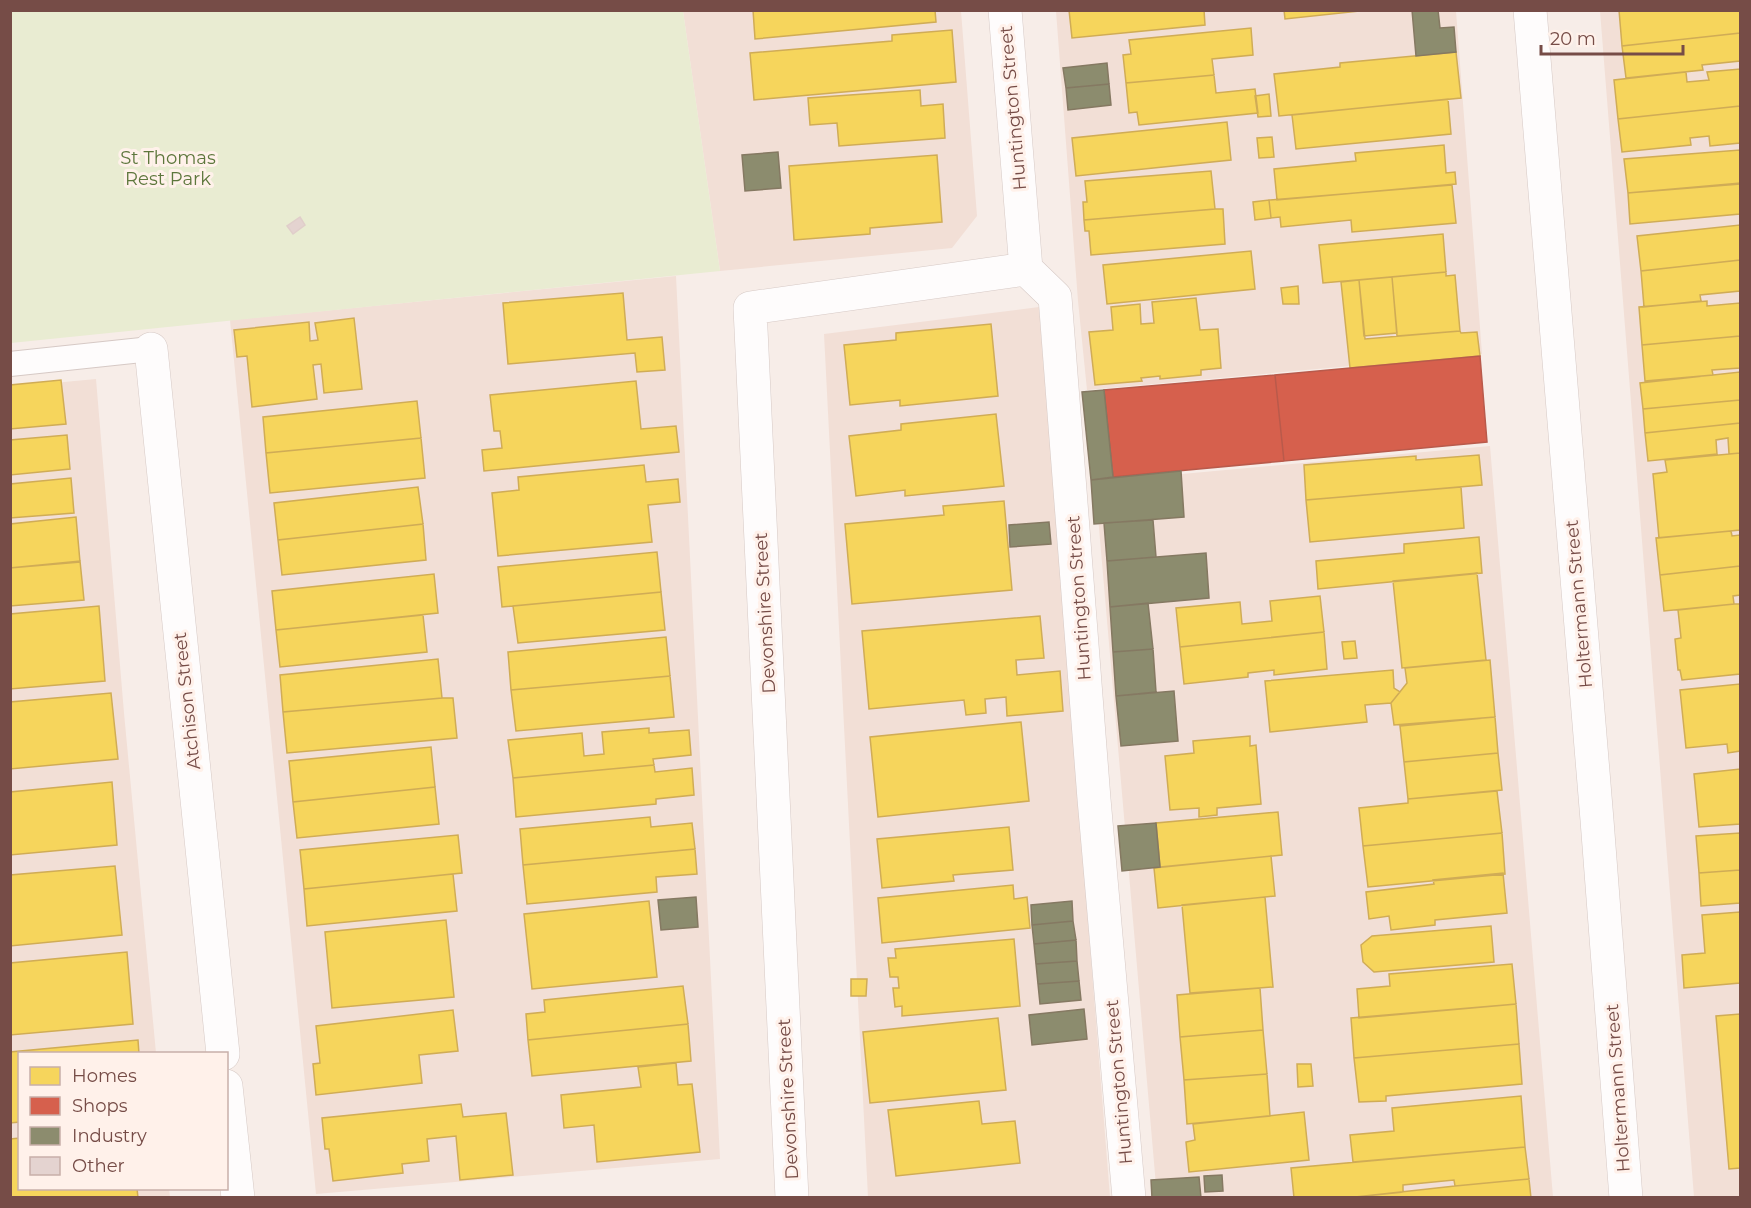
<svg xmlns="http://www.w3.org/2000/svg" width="1751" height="1208" viewBox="0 0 1751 1208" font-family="Montserrat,sans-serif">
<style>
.residential{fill:#f2dfd6}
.green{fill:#e9ecd2}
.homes{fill:#f6d55c;stroke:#d0ac56;stroke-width:1.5}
.shops{fill:#d6604d;stroke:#b95a4b;stroke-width:1.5}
.industry{fill:#8c8c6e;stroke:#857962;stroke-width:1.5}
.building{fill:#e4d3d0;stroke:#e0ceca;stroke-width:1.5}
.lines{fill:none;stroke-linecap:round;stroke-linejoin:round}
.service-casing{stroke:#d6c9c5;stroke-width:26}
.minor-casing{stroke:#d6c9c5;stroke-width:34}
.service{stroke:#fefcfc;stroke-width:24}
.minor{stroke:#fefcfc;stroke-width:33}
.labels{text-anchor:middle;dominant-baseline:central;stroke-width:6;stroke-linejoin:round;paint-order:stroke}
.street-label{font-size:18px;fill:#764c47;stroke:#fff1ea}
.park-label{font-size:18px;fill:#5d773c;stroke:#fff1ea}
</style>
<rect width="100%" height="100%" fill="#f7ede8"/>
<!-- residential -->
<path class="residential" d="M683,11H961L977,216L952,248L720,271Z
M1056,11H1456L1482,354L1087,390L1078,301Z
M1600,11H1740V1197H1694Z
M676,276L720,1159L316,1194L230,320Z
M1039,307L1110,1197H868L824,334Z
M96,379L124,713L156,1053L20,1054V1188L169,1189L170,1197L11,1198V387Z
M1490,446L1553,1197H1157L1095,482Z"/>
<!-- green -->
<path class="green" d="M10,11H683L720,271L11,343Z"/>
<!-- homes -->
<path class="homes" d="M753,10H935L936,22L755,39Z
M1069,10H1204L1205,25L1072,38Z
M1284,10H1369L1285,19Z
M1619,10H1740V33L1622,46Z
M1251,28L1253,55L1212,59L1214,75L1126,83L1123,55L1131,54L1129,40Z
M952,30L956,82L754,100L750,53L892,41V35Z
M1740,33V61L1702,65L1703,70L1626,78L1622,46Z
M1456,52L1461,98L1279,116L1274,74L1340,67V63Z
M1740,69V106L1618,119L1614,80L1686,72L1687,82L1709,80L1707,72Z
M1214,75L1216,93L1255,89L1258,113L1139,125L1137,112L1129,113L1126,83Z
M920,90L921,106L943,104L945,138L839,146L837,123L810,125L808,98Z
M1269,94L1271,116L1258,117L1255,96Z
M1448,99L1451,134L1296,149L1292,115Z
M1740,106V143L1710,146L1709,136L1690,138L1691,145L1622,152L1618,119Z
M1227,122L1231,160L1076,176L1072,138Z
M1272,137L1274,157L1259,158L1257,138Z
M1444,145L1446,173L1455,172L1456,184L1277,200L1274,169L1356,161L1355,153Z
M1740,150V184L1628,193L1624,159Z
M937,155L942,222L870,228V234L794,240L789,166Z
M1211,171L1215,209L1084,220L1083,202H1087L1085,181Z
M1740,183V214L1630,224L1628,193Z
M1452,185L1456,223L1352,232L1351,220L1281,227L1280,217L1271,218L1269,200Z
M1269,200L1271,218L1255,220L1253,202Z
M1215,209H1223L1225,244L1091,255L1089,231H1085L1084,220Z
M1740,225V260L1641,271L1637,236Z
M1443,234L1446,272L1323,283L1319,245Z
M1251,251L1255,289L1107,304L1103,265Z
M1740,260V291L1700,295L1701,301L1644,307L1641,271Z
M1446,272V276L1455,275L1460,331L1397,336L1392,277Z
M1392,277L1397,333L1364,336L1359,280Z
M1359,280L1365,339L1460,331L1461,333L1477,332L1480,356L1350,368L1341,282Z
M1298,286L1299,304H1283L1281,288Z
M623,293L627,340L662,337L665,370L637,372L635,353L508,364L503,303Z
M1196,298L1200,330L1218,329L1221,368L1201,370V375L1160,379V376L1141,378L1142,381L1095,385L1089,332L1113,330L1111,307L1140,304L1141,324L1154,323L1152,302Z
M1707,301V306L1740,303V336L1642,345L1639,307Z
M354,318L362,389L324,393L321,364L313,365L317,399L252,407L247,356L237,357L234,330L309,322L310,341L318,340L315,323Z
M991,324L998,396L900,406V400L850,405L844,345L896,340V333Z
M1740,336V368L1712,370L1713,375L1645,381L1642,345Z
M1740,372V400L1643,409L1640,383Z
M61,380L66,424L10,429V385Z
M636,381L641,429L676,426L679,452L484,471L482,450L502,448L500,431H494L490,395Z
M1740,400V423L1645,433L1643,409Z
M417,401L421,438L266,453L263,417Z
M996,414L1004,486L905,496V490L856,496L849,436L901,430V424Z
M1740,423V453L1729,454L1728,438L1716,440L1717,454L1648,461L1645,433Z
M67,435L70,469L10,475V440Z
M421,438L425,478L270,493L266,453Z
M1740,453V530L1659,538L1653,474L1667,472L1665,460Z
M1479,455L1482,485L1306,500L1304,465L1416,456V460Z
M644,465L646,482L678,479L680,502L648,505L652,542L498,556L492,493L519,490L518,477Z
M71,478L74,513L10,518V484Z
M418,487L423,524L278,540L274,503Z
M1461,487L1464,528L1310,542L1306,500Z
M1004,501L1012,590L852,604L845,524L944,515L943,506Z
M76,517L80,562L10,568V524Z
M423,524L426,560L282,575L278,540Z
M1731,531L1732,536L1740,535V566L1660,575L1656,538Z
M1479,537L1482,573L1318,589L1316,561L1404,553V544Z
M657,552L661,592L502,607L498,567Z
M80,561L84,600L10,606V568Z
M1740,566V595L1733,596L1734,604L1664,611L1660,575Z
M1477,573L1486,660L1402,668L1393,581Z
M434,574L438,613L276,630L272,591Z
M661,592L665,630L518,643L513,606Z
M1320,596L1324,632L1180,647L1176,608L1240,602L1242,624L1272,621L1270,601Z
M1734,604H1740V674L1682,680L1680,670H1678L1675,639L1681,638L1678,610Z
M99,606L105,681L10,689V614Z
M423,615L427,652L280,667L276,630Z
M1040,616L1044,658L1016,660L1017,675L1060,671L1063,711L1007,716L1006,697L985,699L986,713L966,715L964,700L869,709L862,631Z
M1324,632L1327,669L1274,675V670L1248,673V677L1184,684L1180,647Z
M666,637L670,676L511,690L508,652Z
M1355,641L1357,658L1344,659L1342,642Z
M438,659L442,698L283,712L280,675Z
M1490,660L1495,717L1394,725L1391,703L1407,683L1405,668Z
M1393,670L1394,688L1400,692L1391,703L1365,705L1367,722L1270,732L1265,681Z
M670,676L674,717L516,731L511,690Z
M1740,684V751L1728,753L1727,744L1686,748L1680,690Z
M111,693L118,759L10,769V702Z
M442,698H453L457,738L287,753L283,712Z
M1495,717L1498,753L1404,762L1400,726Z
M1021,722L1029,801L878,817L870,737Z
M649,728V733L689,730L691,755L653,759L654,765L513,778L508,740L582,733L584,756L604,754L602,732Z
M1250,736V746L1256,745L1261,804L1217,808V815L1199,817V808L1170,810L1165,756L1194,753L1193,741Z
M431,747L435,787L293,802L289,761Z
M1498,753L1502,790L1408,799L1404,762Z
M654,765L655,772L692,768L694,795L656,799V804L516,817L513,778Z
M1740,769V824L1699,827L1694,774Z
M112,782L117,845L10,855V792Z
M435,787L439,824L297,838L293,802Z
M1497,791L1502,833L1363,846L1359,808L1408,803V799Z
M1278,812L1282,855L1160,867L1156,823Z
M650,817L651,827L692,823L695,849L523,865L520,829Z
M1009,827L1013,870L953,875L954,881L882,888L877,839Z
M1502,833L1505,874L1368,887L1363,846Z
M1740,833V870L1699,873L1696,836Z
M458,835L462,873L304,889L300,850Z
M695,849L697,874L656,877L657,892L527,904L523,865Z
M1271,856L1275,896L1158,908L1154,868Z
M115,866L122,935L10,946V875Z
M1740,870V903L1701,906L1699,873Z
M1503,873L1507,913L1435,920V925L1391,930L1389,916L1369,919L1366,892L1434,884L1433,880Z
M453,874L457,911L307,926L304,889Z
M1013,885L1014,899L1027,897L1030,928L882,943L878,898Z
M1265,897L1273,987L1190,993L1182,905Z
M649,901L657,977L532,989L524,914Z
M1740,912V983L1684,988L1682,955L1705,953L1702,915Z
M446,920L454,997L332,1008L325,932Z
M1491,926L1494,962L1374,972L1363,962L1361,945L1372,936Z
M1014,939L1020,1006L902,1016V1006L895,1007L893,988H899L898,977H890L888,958H896L895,949Z
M127,952L133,1024L10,1035V963Z
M1512,964L1516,1004L1359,1018L1357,989L1390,986L1389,974Z
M851,979H867L866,996H851Z
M683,986L688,1024L528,1040L526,1014L545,1012L544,1000Z
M1260,988L1263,1030L1180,1037L1177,995Z
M1516,1004L1519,1044L1354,1058L1351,1018Z
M453,1010L458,1051L419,1055L422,1083L316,1095L313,1064L320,1063L316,1026Z
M1740,1014V1168L1729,1169L1716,1016Z
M998,1018L1006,1090L870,1103L863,1032Z
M688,1024L691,1061L532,1076L528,1040Z
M1263,1030L1267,1074L1184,1080L1180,1037Z
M138,1040L139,1054H20V1122L10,1123V1052Z
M1519,1044L1522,1084L1386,1096V1101L1359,1102L1354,1058Z
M676,1063L678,1085L692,1084L700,1152L597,1162L594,1125L564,1128L561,1095L641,1087L638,1067Z
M1297,1064H1311L1313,1086L1298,1087Z
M1267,1074L1270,1116L1187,1124L1184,1080Z
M1521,1096L1525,1147L1353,1162L1350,1135L1394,1131L1392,1108Z
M979,1101L982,1124L1015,1121L1020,1163L896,1176L888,1110Z
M461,1104L463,1117L506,1113L513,1175L460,1180L456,1136L427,1139L429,1161L402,1164L403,1173L333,1181L329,1149H325L322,1118Z
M1304,1112L1309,1160L1189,1172L1186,1142L1195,1140L1193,1124Z
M20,1138V1188H137L138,1198H10V1139Z
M1525,1147L1529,1179L1455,1186L1454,1180L1403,1185V1192L1346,1198H1294L1291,1168Z
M1529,1179L1531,1198H1346L1455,1186Z"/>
<!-- shops -->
<path class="shops" d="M1480,356L1487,442L1284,461L1275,375Z
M1275,375L1284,461L1113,477L1104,390Z"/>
<!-- industry -->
<path class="industry" d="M1412,10H1438L1440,28L1454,27L1456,52L1416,56Z
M1107,63L1109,84L1066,88L1063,68Z
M1109,84L1111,105L1068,110L1066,88Z
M778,152L781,188L745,191L742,155Z
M1104,390L1113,477L1091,480L1082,392Z
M1181,471L1184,517L1094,524L1091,480Z
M1153,520L1156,557L1107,561L1104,523Z
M1049,522L1051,544L1010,547L1009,525Z
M1206,553L1209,598L1110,607L1107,561Z
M1148,603L1153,649L1113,652L1110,607Z
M1153,649L1156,692L1116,696L1113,652Z
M1174,691L1178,741L1121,746L1116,696Z
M1156,823L1160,867L1122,871L1118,826Z
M696,897L698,927L661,930L658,900Z
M1072,901L1073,921L1032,925L1031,905Z
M1073,921L1076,940L1034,944L1032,925Z
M1076,940L1077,961L1036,964L1034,944Z
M1077,961L1079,981L1038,984L1036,964Z
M1079,981L1081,1000L1040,1004L1038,984Z
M1084,1009L1087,1039L1032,1045L1029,1015Z
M1222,1175L1223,1191L1205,1192L1204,1176Z
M1199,1177L1201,1198H1152L1151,1180Z"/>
<!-- building -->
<path class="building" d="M300,217L305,225L293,234L287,226Z"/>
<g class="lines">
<defs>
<path id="service" d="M10,364L151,349"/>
<path id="minor" d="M1005,10L1026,269L1055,297L1094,799L1129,1198
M1530,10L1597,820L1626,1198
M151,349L223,1054
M226,1086L238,1198
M792,1198L750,308L1026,269"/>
</defs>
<!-- service casing -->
<use href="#service" class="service-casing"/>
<!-- minor casing -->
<use href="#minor" class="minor-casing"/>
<!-- service -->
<use href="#service" class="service"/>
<!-- minor -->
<use href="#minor" class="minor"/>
</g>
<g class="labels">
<!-- street labels -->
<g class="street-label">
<text transform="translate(1013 108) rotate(-95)">Huntington Street</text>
<text transform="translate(1079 598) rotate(-94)">Huntington Street</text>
<text transform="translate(1579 604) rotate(-95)">Holtermann Street</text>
<text transform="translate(765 613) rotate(-93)">Devonshire Street</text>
<text transform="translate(187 701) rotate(-96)">Atchison Street</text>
<text transform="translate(1119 1082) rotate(-95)">Huntington Street</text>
<text transform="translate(1618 1088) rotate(-94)">Holtermann Street</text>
<text transform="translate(788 1099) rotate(-93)">Devonshire Street</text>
</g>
<!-- park labels -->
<g class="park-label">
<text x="168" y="158">St Thomas<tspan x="168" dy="21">Rest Park</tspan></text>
</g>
</g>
<!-- border -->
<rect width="1751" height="1208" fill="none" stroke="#764c47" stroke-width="24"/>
<!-- legend -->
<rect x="18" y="1052" width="210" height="138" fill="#fff1ea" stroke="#c8afa9" stroke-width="1.5"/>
<rect x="30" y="1067" width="30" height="18" fill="#f6d55c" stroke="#c8afa9" stroke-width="1.5"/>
<text x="72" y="1082" font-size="18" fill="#764c47">Homes</text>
<rect x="30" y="1097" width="30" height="18" fill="#d6604d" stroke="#c8afa9" stroke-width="1.5"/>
<text x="72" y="1112" font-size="18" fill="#764c47">Shops</text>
<rect x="30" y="1127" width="30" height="18" fill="#8c8c6e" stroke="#c8afa9" stroke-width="1.5"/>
<text x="72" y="1142" font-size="18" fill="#764c47">Industry</text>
<rect x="30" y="1157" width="30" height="18" fill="#e4d3d0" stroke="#c8afa9" stroke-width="1.5"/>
<text x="72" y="1172" font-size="18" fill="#764c47">Other</text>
<!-- scale -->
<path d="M1541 45v9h142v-9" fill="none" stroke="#764c47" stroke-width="3"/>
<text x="1550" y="45" font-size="18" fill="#764c47" stroke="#fff1ea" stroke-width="4.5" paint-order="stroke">20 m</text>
</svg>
